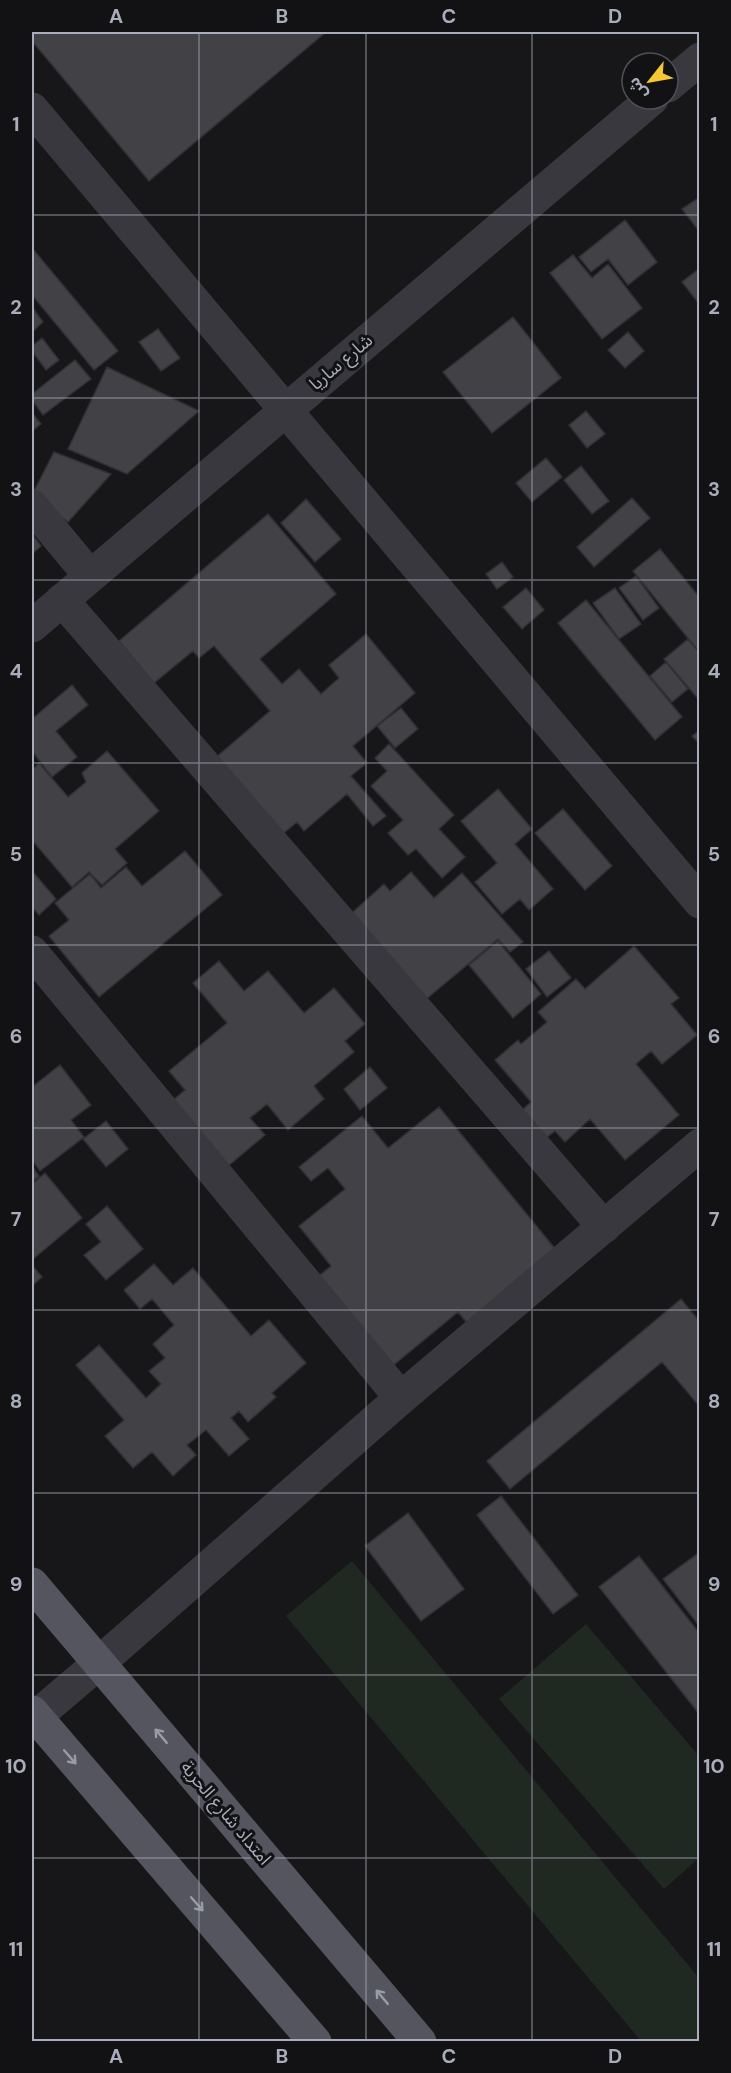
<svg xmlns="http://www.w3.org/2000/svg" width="731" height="2073" viewBox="0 0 731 2073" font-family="'DM Sans','Noto Sans Arabic',sans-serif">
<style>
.green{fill:#1f2821}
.building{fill:#414146;stroke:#313135;stroke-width:1.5}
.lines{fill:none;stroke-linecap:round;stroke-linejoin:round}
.minor{stroke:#38383e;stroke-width:33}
.tertiary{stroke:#38383e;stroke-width:33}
.primary{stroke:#54555e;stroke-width:33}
.oneway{stroke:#989ba8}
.grid{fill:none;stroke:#a9acba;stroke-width:1.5;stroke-opacity:0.55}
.labels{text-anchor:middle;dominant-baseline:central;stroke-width:6;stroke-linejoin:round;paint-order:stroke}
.street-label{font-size:18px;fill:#a9acba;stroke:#121214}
.neatline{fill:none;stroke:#a9acba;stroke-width:2}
.grid-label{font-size:20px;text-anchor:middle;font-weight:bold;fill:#a9acba}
</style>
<rect width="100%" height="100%" fill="#171719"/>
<!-- green -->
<path class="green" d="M352,1561L699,1978V2041H641L286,1616Z
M586,1624L699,1756V1858L664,1889L499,1699Z"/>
<!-- building -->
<path class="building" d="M32,32H326L149,181L32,41Z
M700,197V230L699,231L682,209Z
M625,220L657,262L628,285L608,259L591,272L579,257Z
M32,248L118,351L94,370L32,295Z
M573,255L592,278L608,264L642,308L602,339L550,273Z
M700,268V305L682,282Z
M32,307L43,322L32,332Z
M513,317L561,378L492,433L443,372Z
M158,329L180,358L161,371L139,342Z
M628,332L644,351L625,368L608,350Z
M42,338L59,360L46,370L32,351V346Z
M75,360L91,379L43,415L32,400V394Z
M107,367L199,411L127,474L68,449Z
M586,411L605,434L587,448L569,425Z
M32,413L41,424L32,431Z
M54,452L111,474L68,522L32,495Z
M546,458L562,477L532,502L516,483Z
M581,466L609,501L592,514L564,480Z
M632,498L650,518L594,567L577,547Z
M306,499L341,539L315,562L281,523Z
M268,514L336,594L260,659L282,684L299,669L321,694L339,678L329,665L366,634L415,693L353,746L367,763L351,776L386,816L373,826L347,794L304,831L297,822L280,836L214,759L270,711L214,646L199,658L193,651L154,683L119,641Z
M32,534L41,546L32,554Z
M660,549L700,598V653L633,571Z
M502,562L513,577L497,589L486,574Z
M636,576L659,608L643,620L619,588Z
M526,588L544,610L522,629L503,607Z
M615,588L641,624L619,639L593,603Z
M586,600L682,717L655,740L558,623Z
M688,639L700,653V701L664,659Z
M666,662L688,689L672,702L650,676Z
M72,685L88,705L56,731L77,757L52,777L32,751V719Z
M401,708L418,729L395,748L377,726Z
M700,730V744L692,736Z
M389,744L454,815L439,829L465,857L442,878L416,849L408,855L388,833L403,820L371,786L387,771L375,758Z
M107,751L159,811L115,849L127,863L102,885L89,872L72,887L32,840V770L39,763L68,797L86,782L82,773Z
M498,789L532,829L515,844L553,889L529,910L520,899L502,914L475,882L497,863L461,821Z
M563,809L612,866L585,890L535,833Z
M185,851L222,895L99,997L49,936L69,920L55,903L90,874L101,888L126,867L142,886Z
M32,871L56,899L39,915L32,907Z
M411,872L434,898L462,873L523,942L510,952L498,939L418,1006L344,920L384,884L390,891Z
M498,941L541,994L513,1018L469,965Z
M634,946L679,998L671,1004L697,1035L662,1064L651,1051L636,1064L679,1115L625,1160L590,1119L565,1142L555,1131L537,1145L513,1118L531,1102L495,1060L518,1040L521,1044L547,1022L538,1012L576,979L585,989Z
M549,951L571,978L547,997L526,969Z
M219,961L244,991L268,971L304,1013L334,988L365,1024L345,1041L354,1052L314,1086L324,1099L288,1130L267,1104L250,1118L265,1135L220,1173L165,1107L185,1090L169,1071L227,1023L193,983Z
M60,1065L91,1105L71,1120L84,1137L40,1171L32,1160V1122L34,1121L32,1118V1087Z
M370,1067L387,1088L360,1110L344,1089Z
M439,1107L561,1256L472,1329L458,1312L384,1373L310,1283L331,1266L299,1226L345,1189L328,1168L311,1181L299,1167L362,1116L388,1148Z
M106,1121L128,1149L106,1167L83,1139Z
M32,1166L39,1176L32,1182Z
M45,1173L82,1218L32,1260V1184Z
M107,1206L143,1249L106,1280L84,1255L101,1242L86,1224Z
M154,1264L173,1285L193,1268L251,1336L269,1320L306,1363L272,1393L276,1397L248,1422L239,1411L231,1418L249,1439L229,1456L206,1430L187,1445L196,1455L173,1476L152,1452L133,1468L105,1436L124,1420L76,1365L99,1345L146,1398L161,1384L149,1371L165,1358L153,1344L174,1325L152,1299L140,1309L124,1290Z
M32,1265L42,1277L32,1286Z
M681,1299L700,1322V1407L662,1362L510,1489L487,1461Z
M501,1496L578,1595L553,1614L477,1515Z
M408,1513L464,1589L421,1621L365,1546Z
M700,1552V1627L663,1579Z
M639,1556L700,1634V1715L599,1587Z"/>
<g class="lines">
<!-- minor -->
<path class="minor" d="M32,109L700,902
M32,506L90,576
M62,600L604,1227
M32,952L401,1398
M99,1663L401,1398L700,1145"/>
<!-- tertiary -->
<path class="tertiary" d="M668,86L700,59
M32,626L652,99
M32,1720L99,1663"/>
<!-- primary -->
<path class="primary" d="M32,1584L420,2042
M32,1712L315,2042"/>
</g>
<!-- one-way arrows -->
<defs><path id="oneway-shaft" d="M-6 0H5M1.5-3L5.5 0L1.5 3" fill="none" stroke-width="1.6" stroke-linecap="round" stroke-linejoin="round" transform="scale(1.5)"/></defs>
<g class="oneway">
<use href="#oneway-shaft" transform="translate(161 1736) rotate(-130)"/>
<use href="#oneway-shaft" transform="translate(70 1757) rotate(49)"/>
<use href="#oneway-shaft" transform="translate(197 1904) rotate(49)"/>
<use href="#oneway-shaft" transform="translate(382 1997) rotate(-130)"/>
</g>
<!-- grid -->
<path class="grid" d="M199,32V2042M366,32V2042M532,32V2042M32,215H700M32,398H700M32,580H700M32,763H700M32,945H700M32,1128H700M32,1310H700M32,1493H700M32,1675H700M32,1858H700"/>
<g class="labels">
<!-- street labels -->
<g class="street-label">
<text transform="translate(341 362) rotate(-40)">شارع ساريا</text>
<text transform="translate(226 1813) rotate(50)">امتداد شارع الحرية</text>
</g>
</g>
<!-- border -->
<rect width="731" height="2073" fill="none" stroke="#121214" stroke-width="66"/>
<!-- north arrow -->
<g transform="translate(650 81) rotate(239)"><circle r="28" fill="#121214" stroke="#4e5056" stroke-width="1.5"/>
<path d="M0-4.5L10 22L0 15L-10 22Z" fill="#f7c731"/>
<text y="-9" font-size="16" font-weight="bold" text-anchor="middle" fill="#a9acba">ش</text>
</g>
<rect x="33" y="33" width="665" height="2007" class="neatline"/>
<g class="grid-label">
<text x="116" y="23">A</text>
<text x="282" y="23">B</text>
<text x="449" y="23">C</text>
<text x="615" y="23">D</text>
<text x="16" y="131">1</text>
<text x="714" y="131">1</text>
<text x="16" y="314">2</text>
<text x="714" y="314">2</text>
<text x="16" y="496">3</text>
<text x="714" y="496">3</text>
<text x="16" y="678">4</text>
<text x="714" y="678">4</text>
<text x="16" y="861">5</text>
<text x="714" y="861">5</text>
<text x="16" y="1043">6</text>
<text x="714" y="1043">6</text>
<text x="16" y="1226">7</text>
<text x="714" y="1226">7</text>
<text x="16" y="1408">8</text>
<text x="714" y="1408">8</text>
<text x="16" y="1591">9</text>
<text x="714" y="1591">9</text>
<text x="16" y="1773">10</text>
<text x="714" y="1773">10</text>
<text x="16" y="1956">11</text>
<text x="714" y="1956">11</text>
<text x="116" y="2063">A</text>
<text x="282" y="2063">B</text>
<text x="449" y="2063">C</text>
<text x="615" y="2063">D</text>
</g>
</svg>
